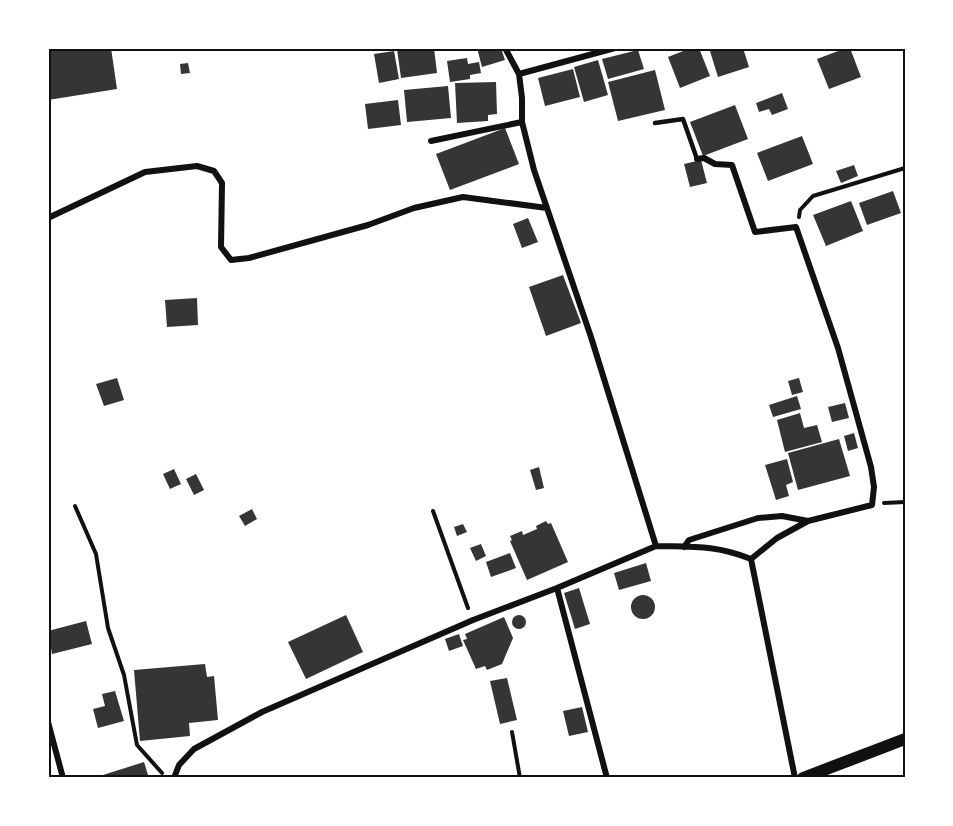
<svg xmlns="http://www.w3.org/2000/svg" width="953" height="826" viewBox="0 0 953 826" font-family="'Fira Sans Condensed',sans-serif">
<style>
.building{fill:#353535}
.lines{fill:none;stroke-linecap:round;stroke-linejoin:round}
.path{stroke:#111;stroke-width:4}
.service{stroke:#111;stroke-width:4.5}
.minor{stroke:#111;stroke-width:6}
.secondary{stroke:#111;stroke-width:12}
.neatline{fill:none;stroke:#111;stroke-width:2}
</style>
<rect width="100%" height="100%" fill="#fff"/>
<!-- building -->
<path class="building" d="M48,48H111L117,89L48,100Z
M406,48H434L437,73L401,78L397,49Z
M477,48H501L505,60L482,67Z
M691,48H699L710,76L680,88L668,57Z
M709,48H743L749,67L718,77Z
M846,48H850L861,77L829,89L817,59Z
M638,50L644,69L608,79L602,59Z
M394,51L399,79L379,83L374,54Z
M467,58L468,64L479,62L481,73L470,75V79L450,82L447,61Z
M598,60L608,95L584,102L574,67Z
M188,63L190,73L181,74L180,64Z
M573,69L580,97L545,106L538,78Z
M655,70L665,110L618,121L608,82Z
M496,82L497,114L488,115V121L457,123L455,83Z
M448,86L451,118L407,122L404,90Z
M782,93L788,109L772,115L769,109L759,112L756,103Z
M398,100L401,125L368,129L365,104Z
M735,105L748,139L703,156L690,122Z
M505,128L519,164L450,190L436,154Z
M802,136L813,164L768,181L757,153Z
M701,160L707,183L690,187L684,164Z
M854,165L858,176L841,183L836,171Z
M893,191L901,213L867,225L859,203Z
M851,201L863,231L826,246L813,215Z
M528,218L538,242L522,248L513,224Z
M563,275L581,323L546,336L529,287Z
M197,298L198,325L167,327L165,300Z
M117,378L124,400L104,406L96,384Z
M799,378L803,392L792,395L788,381Z
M797,396L801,409L773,417L769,405Z
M845,403L849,418L832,422L828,407Z
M800,413L804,428L817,425L822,442L785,452L777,420Z
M854,433L858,448L848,451L844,436Z
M839,439L850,476L798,490L788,453Z
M787,459L793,482L786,485L789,496L776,500L765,465Z
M539,467L544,488L536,490L530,470Z
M174,469L181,484L170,489L163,474Z
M196,474L204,490L194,495L186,479Z
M252,509L257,519L245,526L239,516Z
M546,521L548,524L551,523L568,562L527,580L510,541L512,540L510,536L522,531L523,535L537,529L536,526Z
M463,524L467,532L457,536L454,527Z
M481,544L486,556L476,561L470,548Z
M510,553L516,568L491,577L486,562Z
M646,563L651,581L619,590L614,573Z
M579,588L590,624L575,629L564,593Z
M631 607a12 12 0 1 1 24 0a12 12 0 1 1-24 0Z
M512 622a7 7 0 1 1 14 0a7 7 0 1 1-14 0Z
M346,615L363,652L306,679L288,642Z
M504,617L513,638L502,664L487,670L485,666L476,669L463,640L467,639L465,634Z
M86,621L92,644L52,654L48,631Z
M459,634L463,646L449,651L445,639Z
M205,664L207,677L214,676L218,720L189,723L190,736L140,741L134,670Z
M507,678L517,720L500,724L490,681Z
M115,691L124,721L98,728L93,709L105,706L102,694Z
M582,707L588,732L569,736L563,711Z
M144,762L149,778H104L103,775Z"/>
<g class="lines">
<!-- path -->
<path class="path" d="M799,217L800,210L813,196L905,168
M884,503L905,502
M75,506L96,554L108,628L124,675L137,745L162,773
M433,511L468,608
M512,732L520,778"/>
<!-- service -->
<path class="service" d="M655,123L683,119L697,159"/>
<!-- minor -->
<path class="minor" d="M505,48L519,74L522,98V122L534,170L591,337L656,546L557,588L607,778
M519,74L615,48
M431,141L522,122
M697,159L704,158L715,164L732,165L755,232L796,227L838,348L871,467L874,487L872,505L808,521L777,538L751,559L795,778
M48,218L145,172L197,166L214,171L222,183L221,247L231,260L249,258L368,225L414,208L463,197L547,208
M656,546C694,547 715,545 751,559
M684,547L689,540L758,518L782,516L808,521
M48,722L63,778
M174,778L179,765L194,749L262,712L473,620L557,588"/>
<!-- secondary -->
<path class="secondary" d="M803,778L905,739"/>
</g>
<!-- border -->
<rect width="953" height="826" fill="none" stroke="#ffffff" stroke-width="99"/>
<rect x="50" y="50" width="854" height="726" class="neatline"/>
</svg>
